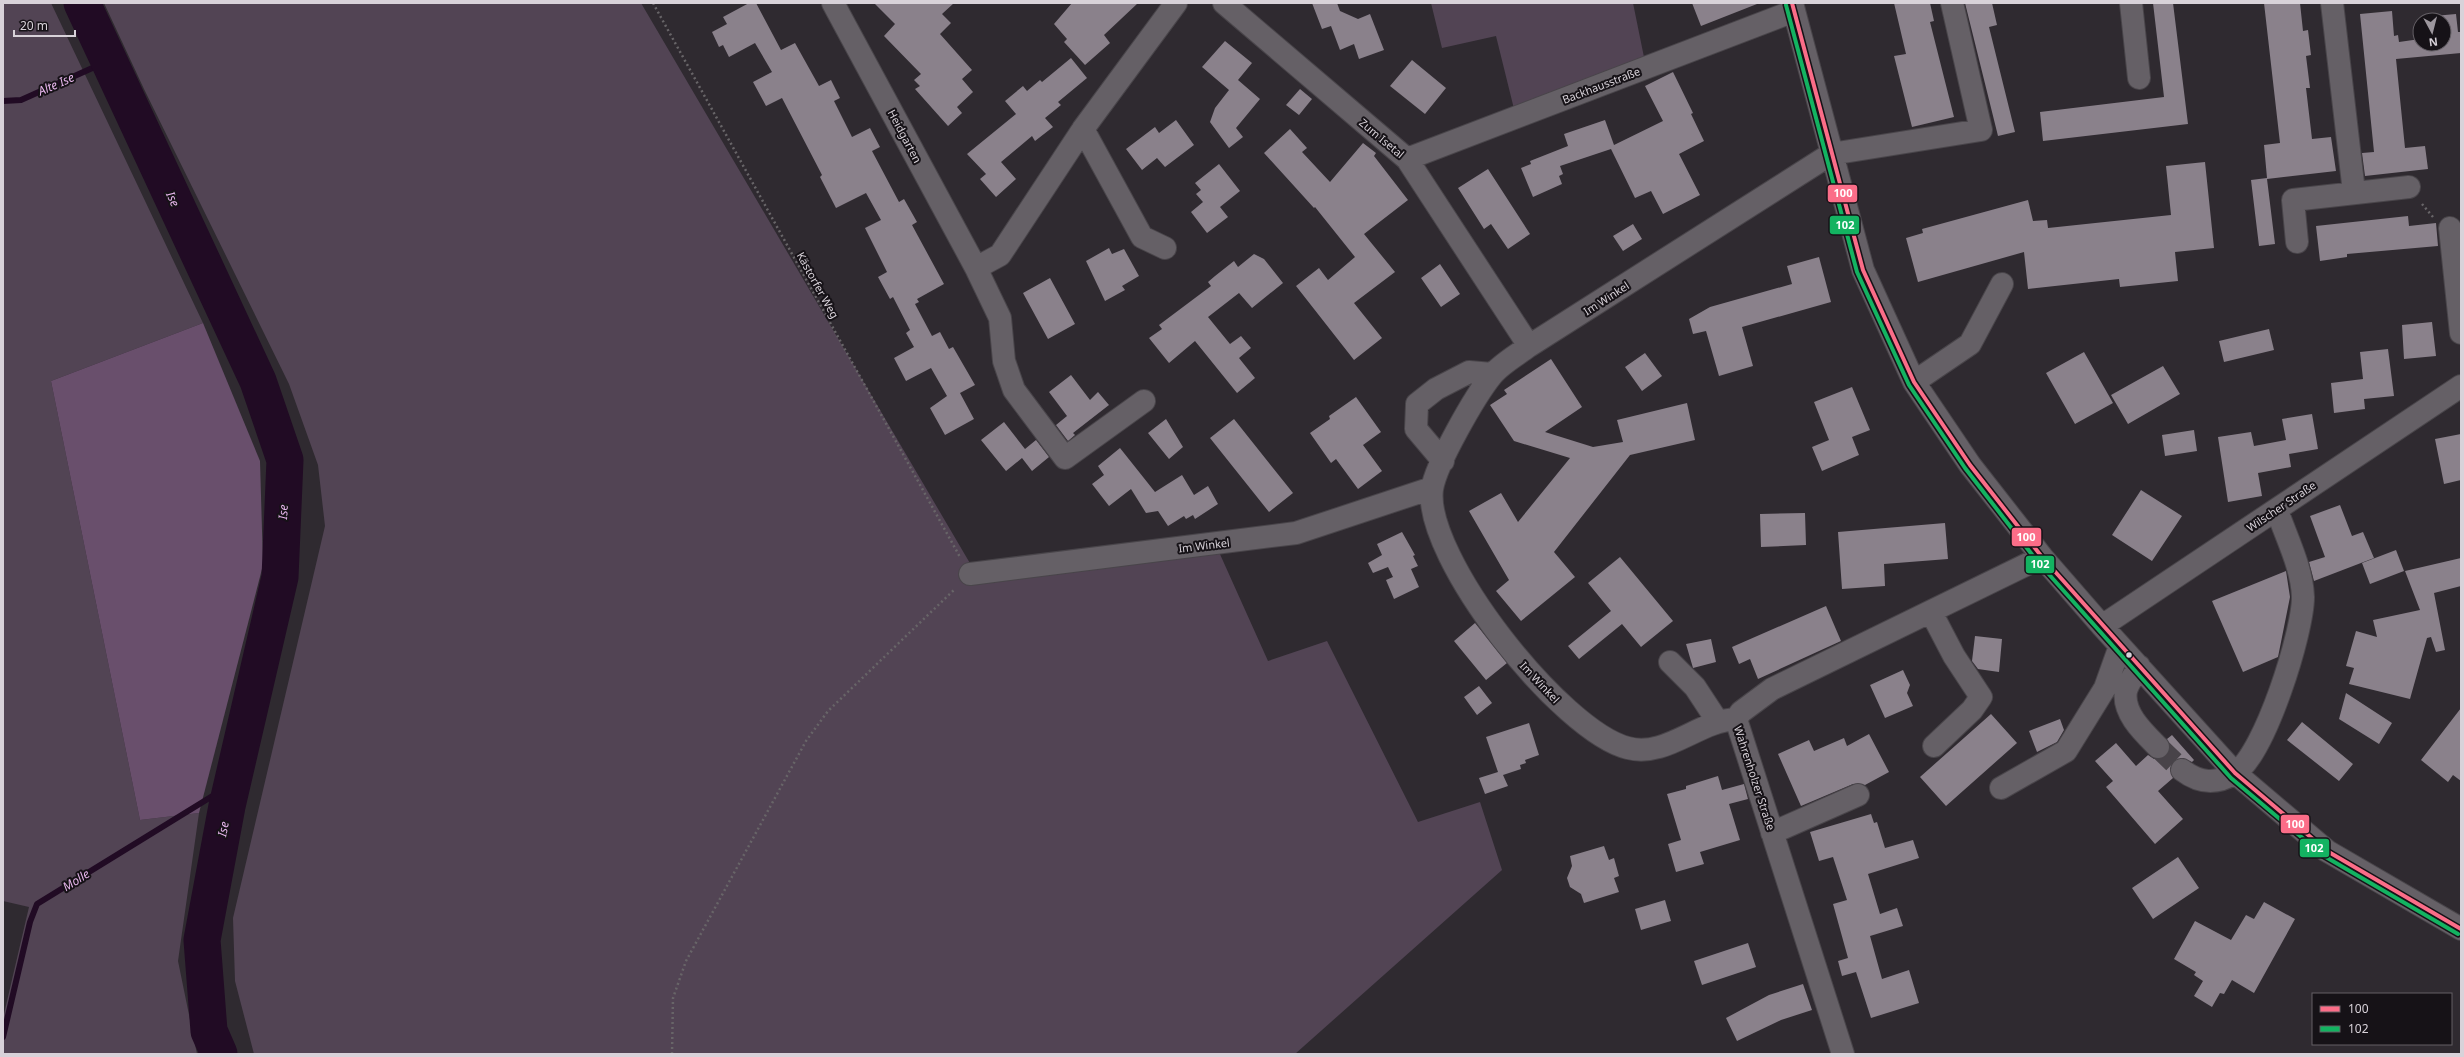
<svg xmlns="http://www.w3.org/2000/svg" width="2464" height="1057" viewBox="0 0 2464 1057" font-family="'Noto Sans',sans-serif">
<style>
.green{fill:#524454}
.forest{fill:#694f6c}
.lines{fill:none;stroke-linecap:round;stroke-linejoin:round}
.stream{stroke:#210b24;stroke-width:6}
.river{stroke:#210b24;stroke-width:37}
.building{fill:#8a818b}
.minor-tunnel{stroke:#484349;stroke-width:22;stroke-dasharray:22 11;stroke-linecap:butt}
.minor-casing{stroke:#49454a;stroke-width:24}
.path{stroke:#686568;stroke-width:2.5;stroke-dasharray:2 3;stroke-linecap:butt}
.minor{stroke:#656066;stroke-width:22}
.bus-1-casing{stroke:#161217;stroke-width:7}
.bus-2-casing{stroke:#161217;stroke-width:7}
.bus-1{stroke:#fb6d88;stroke-width:4}
.bus-2{stroke:#13b361;stroke-width:4}
.bus-dot{fill:#d8d2d9;stroke:#161217;stroke-width:1.5}
.labels{text-anchor:middle;dominant-baseline:central;stroke-width:4;stroke-linejoin:round;paint-order:stroke}
.street-label{font-size:11px;fill:#d8d2d9;stroke:#161217}
.water-label{font-size:12px;font-style:italic;fill:#e8b7ed;stroke:#161217}
.line-badge{stroke:#161217;stroke-width:1.5}
.badge-label{font-size:11px;text-anchor:middle;font-weight:bold;fill:#fff}
</style>
<rect width="100%" height="100%" fill="#2f2a30"/>
<!-- green -->
<path class="green" d="M3,3H51L203,323L51,381L140,820L199,813L178,961L197,1054H3V1018L29,907L3,901Z
M104,3H641L981,582L1219,552L1268,661L1327,641L1418,822L1480,802L1502,870L1295,1054H254L235,981L233,918L325,526L318,465L289,384L144,89Z
M1431,3H1633L1646,67L1516,117L1496,36L1442,48Z"/>
<!-- forest -->
<path class="forest" d="M203,323L260,461L263,565L199,813L140,820L51,381Z"/>
<g class="lines">
<!-- stream -->
<path class="stream" d="M3,101L21,100L108,61
M3,1037L30,922L37,904L232,784"/>
<!-- river -->
<path class="river" d="M82,3L258,381L285,460L280,577L227,806L202,940L209,1031L219,1054"/>
</g>
<!-- building -->
<path class="building" d="M749,3H756L781,50L795,43L819,86L831,80L840,98L834,101L852,137L870,128L880,147L872,151L899,202L904,199L917,222L912,225L944,284L917,299L919,302L915,304L932,336L940,332L949,349L953,347L975,385L960,393L974,419L945,435L930,408L947,396L931,368L906,381L894,358L914,347L906,333L910,330L893,297L890,299L878,277L887,272L865,228L881,220L866,193L836,208L820,177L822,175L782,98L766,106L753,82L772,72L755,43L729,57L723,45L719,47L712,32L727,24L723,17Z
M874,3H954L942,14L951,23L940,34L972,70L962,79L973,92L957,107L962,113L948,126L915,89L920,86L914,80L921,74L884,36L895,24Z
M1072,3H1138L1104,35L1110,43L1085,65L1064,42L1067,39L1054,24Z
M1312,3H1337L1340,11L1358,19L1370,14L1384,50L1359,59L1354,44L1340,50L1331,26L1322,29Z
M1692,3H1757V4L1701,26Z
M1894,3H1930L1934,21L1930,22L1954,117L1912,127L1894,56L1906,54Z
M1965,3H1992L1997,25L1989,27L2015,132L1998,136Z
M2153,3H2173L2188,124L2043,141L2040,112L2164,97Z
M2264,3H2300L2303,31L2308,30L2311,55L2306,56L2310,88H2306L2312,139L2331,137L2336,171L2267,179L2275,244L2259,246L2251,180L2267,178L2264,145L2280,143Z
M2392,11L2394,36L2398,35L2399,42L2420,39V44H2444V20H2434V16L2456,14L2458,32H2461V53L2396,59L2405,148L2425,146L2428,169L2365,176L2362,153L2374,152L2360,14Z
M1225,41L1252,63L1238,80L1260,99L1236,128L1243,137L1229,148L1210,122L1215,108L1229,90L1202,67Z
M1071,58L1087,78L1058,102L1061,105L1045,118L1053,127L1035,141L1032,136L1001,162L1016,179L996,197L980,179L986,174L967,154L1016,114L1005,101L1023,86L1027,91L1040,80L1042,82Z
M1412,60L1446,88L1425,114L1390,86Z
M1673,72L1693,113L1691,114L1704,141L1679,154L1700,195L1663,214L1651,191L1635,198L1611,149L1560,166L1563,174L1559,176L1562,184L1533,197L1521,168L1531,164L1530,161L1568,146L1564,134L1605,120L1614,145L1663,121L1645,86Z
M1300,89L1312,99L1299,115L1286,105Z
M1176,120L1194,145L1165,167L1157,158L1142,170L1126,149L1155,127L1159,133Z
M1290,129L1307,148L1302,152L1330,182L1363,143L1376,153L1374,156L1408,200L1364,234L1395,272L1354,303L1382,338L1354,360L1296,286L1319,268L1328,280L1355,257L1315,207L1314,208L1264,153Z
M2205,162L2214,248L2175,252L2178,281L2120,287L2119,279L2028,289L2024,252L1918,282L1906,238L1923,233L1922,229L2028,200L2033,221L2047,220L2048,228L2171,215L2166,166Z
M1219,164L1240,191L1220,207L1228,217L1207,233L1191,212L1203,202L1196,194L1201,190L1195,183Z
M1488,169L1530,234L1508,249L1491,224L1484,229L1458,188Z
M2408,216L2409,226L2436,223L2438,246L2347,254V257L2320,261L2316,226Z
M1633,224L1642,239L1623,251L1613,236Z
M1109,248L1112,254L1124,249L1139,276L1122,286L1125,290L1105,301L1086,261Z
M1254,254L1264,259L1283,283L1252,308L1239,293L1208,317L1230,344L1241,336L1251,348L1239,358L1255,378L1237,393L1195,341L1169,363L1149,338L1162,329L1159,325L1211,286L1208,282L1215,276L1234,261L1238,267Z
M1819,257L1831,302L1742,327L1753,366L1719,376L1706,331L1693,334L1689,319L1710,307L1792,284L1787,266Z
M1440,264L1460,294L1441,307L1421,278Z
M1050,278L1075,324L1048,339L1023,293Z
M2432,322L2436,356L2404,359L2402,325Z
M2269,329L2274,350L2224,362L2219,341Z
M2388,349L2394,396L2364,399L2365,409L2334,413L2331,383L2363,379L2360,352Z
M2084,352L2113,403L2075,424L2046,373Z
M1645,353L1662,376L1642,391L1625,367Z
M1551,359L1582,407L1545,432L1593,447L1623,442L1617,420L1687,403L1695,440L1630,455L1554,552L1575,577L1521,621L1496,591L1509,580L1469,511L1501,493L1518,522L1570,458L1514,441L1490,405L1507,394L1504,390Z
M2163,366L2180,394L2128,424L2111,395Z
M1071,375L1090,400L1098,392L1109,405L1073,433L1075,435L1068,441L1056,425L1067,416L1049,392Z
M1852,387L1870,430L1852,437L1859,455L1822,471L1812,447L1829,440L1814,402Z
M1356,397L1381,432L1363,445L1382,471L1358,489L1336,459L1331,463L1310,433L1330,419L1329,416Z
M2312,414L2318,449L2289,454L2291,467L2258,473L2262,496L2228,502L2218,437L2251,432L2254,446L2286,440L2282,419Z
M1166,419L1183,447L1169,459L1148,433Z
M1234,419L1293,493L1269,512L1210,438Z
M1004,422L1025,449L1036,440L1049,457L1032,471L1022,458L1006,471L981,440Z
M2194,430L2197,451L2165,456L2162,435Z
M2461,434V480L2444,484L2435,439Z
M1120,448L1155,492L1182,475L1194,495L1208,486L1218,504L1195,519L1193,515L1186,519L1184,516L1168,526L1158,511L1146,513L1131,489L1109,506L1092,484L1104,475L1098,466Z
M2141,490L2182,516L2152,561L2112,535Z
M2340,505L2352,536L2363,532L2374,558L2314,581L2309,562L2325,557L2310,516Z
M1805,513L1806,545L1761,547L1760,514Z
M1945,523L1948,559L1884,564L1885,586L1842,589L1838,532Z
M1402,532L1415,555L1413,556L1418,566L1411,569L1419,587L1394,599L1386,580L1393,577L1388,567L1373,573L1368,563L1382,555L1377,544Z
M2396,550L2404,571L2370,584L2362,563Z
M1620,557L1673,621L1641,647L1622,624L1579,659L1568,646L1611,611L1588,583Z
M2461,558V586L2434,593L2445,650L2436,652L2431,637L2427,638L2410,699L2349,684L2354,668L2346,666L2356,631L2377,637L2373,620L2420,610L2405,571Z
M2286,571L2290,597L2278,657L2243,672L2212,601Z
M1826,606L1841,641L1758,679L1750,659L1739,664L1732,647Z
M1475,623L1507,663L1486,680L1454,641Z
M1975,636L2002,639L1999,672L1978,669L1972,661Z
M1711,639L1716,662L1693,668L1686,644Z
M1903,670L1910,685L1907,693L1913,706L1885,718L1870,685Z
M1479,686L1492,703L1477,715L1464,697Z
M2346,693L2392,723L2379,744L2339,719Z
M2461,708V781L2453,775L2448,782L2421,760Z
M1991,714L2017,743L1946,806L1920,777Z
M2060,719L2064,730L2057,742L2037,752L2029,731Z
M2302,722L2353,764L2339,781L2287,740Z
M1529,723L1539,755L1525,760L1526,763L1520,765L1521,769L1503,775L1508,786L1485,794L1479,778L1498,772L1486,737Z
M1869,734L1889,772L1865,785L1853,784L1801,806L1778,754L1809,740L1814,751L1844,738L1847,746Z
M2172,735L2194,760L2192,762L2183,758L2172,763L2170,769L2173,778L2158,791L2183,819L2155,844L2106,787L2113,781L2095,761L2116,743L2136,766L2148,755L2154,759H2162L2170,751L2167,739Z
M1718,776L1722,790L1744,784L1748,799L1729,804L1740,840L1700,852L1704,864L1676,872L1668,844L1681,840L1667,794L1686,789V786Z
M1871,814L1874,823L1877,822L1885,848L1913,840L1919,858L1868,874L1880,914L1897,908L1903,926L1870,936L1882,979L1909,970L1919,1003L1871,1018L1856,972L1842,976L1838,961L1848,958L1833,904L1847,900L1833,857L1819,861L1810,832Z
M1604,846L1609,860L1614,858L1619,876L1614,878L1619,892L1584,903L1581,894L1570,887L1567,878L1572,866L1570,856Z
M2178,857L2199,888L2153,919L2132,888Z
M1665,900L1671,921L1641,930L1635,909Z
M2264,902L2295,919L2254,993L2232,980L2224,994L2220,993L2212,1007L2194,996L2203,981L2194,975L2196,972L2174,959L2195,921L2231,940L2246,915L2254,919Z
M1748,943L1756,967L1702,985L1694,961Z
M1803,984L1812,1010L1781,1020L1737,1041L1726,1018L1769,995Z"/>
<g class="lines">
<!-- minor-tunnel -->
<path class="minor-tunnel" d="M2158,747L2182,770"/>
<defs>
<path id="minor" d="M833,3L976,268L1000,318L1004,361L1014,390L1065,458L1144,401
M1224,3L1407,159L1529,346
M1792,3L1863,270L1914,382L1970,465L2042,557L2102,626L2235,773L2327,851L2461,929
M2131,3L2139,78
M2332,3L2354,192
M1083,129L1142,237L1165,248
M1407,159L1794,11
M2450,228L2461,333
M2297,242L2293,200L2409,187
M976,268L1000,255L1083,129L1176,3
M1914,382L1970,344L2002,284
M1443,461L1416,429L1417,404L1436,389L1469,372L1492,374
M970,574L1296,533L1432,488
M1931,612L1954,656L1981,697L1972,710L1934,746
M2102,626L2461,386
M1670,662L1695,687L1718,722
M2139,666C2135,674 2128,683 2126,691C2122,713 2144,733 2158,747
M1736,719C1698,721 1666,758 1628,748C1562,732 1423,557 1432,489C1436,464 1475,396 1492,375C1501,364 1517,355 1529,346L1831,154L1981,130L1952,3
M1736,719L1843,1054
M1736,719L1741,712L1772,689L2042,557
M2182,770C2199,783 2216,785 2235,773C2265,754 2303,632 2303,597C2302,567 2286,537 2277,510
M2001,788L2066,751L2105,688L2120,646
M1772,833L1858,795"/>
</defs>
<!-- minor casing -->
<use href="#minor" class="minor-casing"/>
<!-- path -->
<path class="path" d="M653,3L960,557
M2422,204L2433,217
M672,1054L673,998L686,961L806,741L828,711L955,589"/>
<!-- minor -->
<use href="#minor" class="minor"/>
<defs>
<path id="bus-1" d="M1792,3L1863,270L1914,382L1970,465L2042,557L2235,773L2327,851L2461,929"/>
<path id="bus-2" d="M1786,5L1857,272L1909,385L1965,468L2037,561L2231,778L2324,856L2458,934"/>
</defs>
<!-- bus-1 casing -->
<use href="#bus-1" class="bus-1-casing"/>
<!-- bus-2 casing -->
<use href="#bus-2" class="bus-2-casing"/>
<!-- bus-1 -->
<use href="#bus-1" class="bus-1"/>
<!-- bus-2 -->
<use href="#bus-2" class="bus-2"/>
</g>
<!-- markers -->
<circle class="bus-dot" cx="2129" cy="655" r="3.5"/>
<g class="labels">
<!-- street labels -->
<g class="street-label">
<text transform="translate(1601 85) rotate(-21)">Backhausstraße</text>
<text transform="translate(905 136) rotate(62)">Heidgarten</text>
<text transform="translate(1382 138) rotate(40)">Zum Isetal</text>
<text transform="translate(818 285) rotate(61)">Kästorfer Weg</text>
<text transform="translate(1606 298) rotate(-33)">Im Winkel</text>
<text transform="translate(2281 506) rotate(-34)">Wilscher Straße</text>
<text transform="translate(1204 545) rotate(-7)">Im Winkel</text>
<text transform="translate(1540 682) rotate(47)">Im Winkel</text>
<text transform="translate(1755 778) rotate(72)">Wahrenholzer Straße</text>
</g>
<!-- water labels -->
<g class="water-label">
<text transform="translate(56 84) rotate(-24)">Alte Ise</text>
<text transform="translate(173 199) rotate(65)">Ise</text>
<text transform="translate(283 512) rotate(-87)">Ise</text>
<text transform="translate(223 829) rotate(-79)">Ise</text>
<text transform="translate(76 880) rotate(-32)">Molle</text>
</g>
</g>
<g class="line-badge">
<rect x="1827" y="184" width="31" height="19" rx="4" fill="#fb6d88"/>
<rect x="1829" y="215" width="31" height="20" rx="4" fill="#13b361"/>
<rect x="2011" y="527" width="31" height="20" rx="4" fill="#fb6d88"/>
<rect x="2025" y="555" width="30" height="19" rx="4" fill="#13b361"/>
<rect x="2280" y="814" width="30" height="20" rx="4" fill="#fb6d88"/>
<rect x="2299" y="838" width="31" height="20" rx="4" fill="#13b361"/>
</g>
<g class="badge-label">
<text x="1843" y="197">100</text>
<text x="1845" y="229">102</text>
<text x="2026" y="541">100</text>
<text x="2040" y="568">102</text>
<text x="2295" y="828">100</text>
<text x="2314" y="852">102</text>
</g>
<!-- border -->
<rect width="2464" height="1057" fill="none" stroke="#d8d2d9" stroke-width="8"/>
<!-- legend -->
<rect x="2312" y="993" width="140" height="52" fill="#161217" stroke="#645f65"/>
<rect x="2320" y="1006" width="20" height="6" fill="#fb6d88" stroke="#645f65"/>
<text x="2348" y="1013" font-size="12" fill="#d8d2d9">100</text>
<rect x="2320" y="1026" width="20" height="6" fill="#13b361" stroke="#645f65"/>
<text x="2348" y="1033" font-size="12" fill="#d8d2d9">102</text>
<!-- north arrow -->
<g transform="translate(2432 32) rotate(173)"><circle r="19" fill="#161217" stroke="#645f65"/>
<path d="M0-3L7 15L0 10L-7 15Z" fill="#9d979e"/>
<text y="-6" font-size="11" font-weight="bold" text-anchor="middle" fill="#d8d2d9">N</text>
</g>
<!-- scale -->
<path d="M14 30v6h61v-6" fill="none" stroke="#d8d2d9" stroke-width="2"/>
<text x="20" y="30" font-size="12" fill="#d8d2d9" stroke="#161217" stroke-width="3" paint-order="stroke">20 m</text>
</svg>
